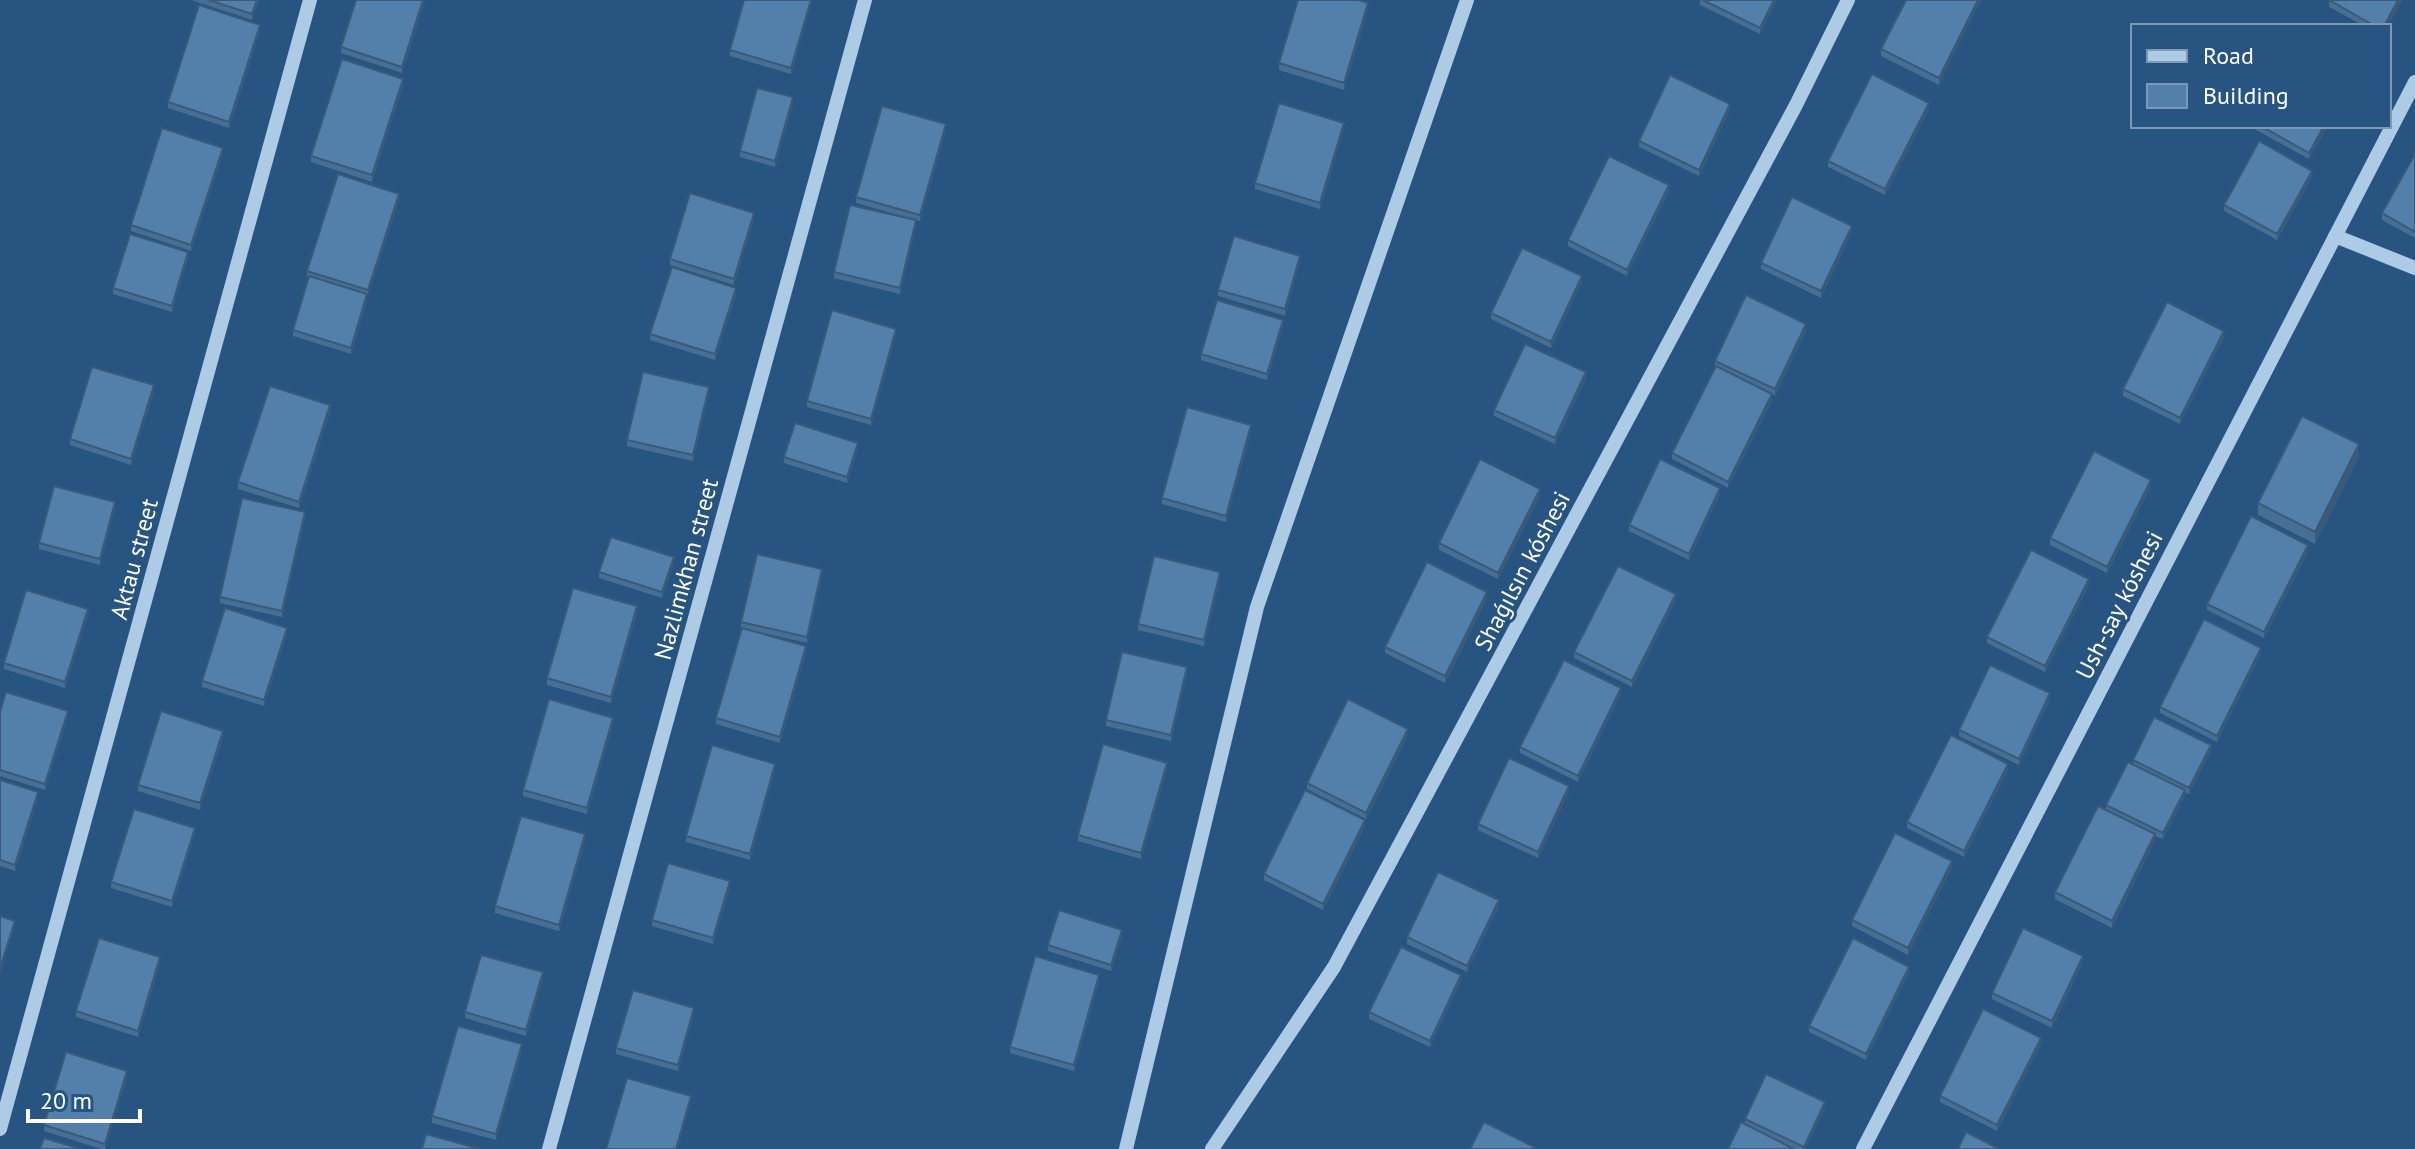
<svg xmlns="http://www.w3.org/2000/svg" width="2415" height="1149" viewBox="0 0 2415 1149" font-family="'PT Sans',sans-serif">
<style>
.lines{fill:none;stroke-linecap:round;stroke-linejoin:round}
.minor{stroke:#aecbe6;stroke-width:14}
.wall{fill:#476e93}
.shaded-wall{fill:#3a5a78}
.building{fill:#5380ab;stroke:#3a5a78;stroke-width:2}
.labels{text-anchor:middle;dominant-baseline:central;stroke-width:6;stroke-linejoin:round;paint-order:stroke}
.street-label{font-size:24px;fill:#fff;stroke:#275481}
</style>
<rect width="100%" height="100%" fill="#275481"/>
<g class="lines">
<!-- minor -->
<path class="minor" d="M2335,236L2415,268
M0,1129L310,0
M549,1149L865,0
M1126,1149L1257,607L1467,0
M1212,1149L1334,967L1796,105L1848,0
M1863,1149L2415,82"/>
</g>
<!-- wall -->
<path class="wall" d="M191,0H259L252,20Z
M425,0L402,73L341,53V47Z
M744,0H812L791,74L730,56V50Z
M1700,0H1777L1760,34L1700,5Z
M1906,0H1981L1939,85L1881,56V49Z
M2329,0H2402L2388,26H2364L2329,7Z
M1368,9L1344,90L1279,70V63Z
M260,31L229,128L168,108V102Z
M403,85L372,182L311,162V156Z
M793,103L775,167L740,157V151Z
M1929,109L1885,195L1828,167V161Z
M1730,110L1699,176L1639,147V141Z
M2256,126H2328L2309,159L2256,130Z
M1344,129L1320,209L1255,189V183Z
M946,130L920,221L916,220V226L900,294L834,278V272L905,217L856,203V197Z
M223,154L191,251L131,231V225Z
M2415,154V238L2382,220V213Z
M2312,177L2277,240L2224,211V205Z
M1669,191L1627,276L1568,246V240Z
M399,200L367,297V301L351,354L293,336V330L309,277H307V271Z
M754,219L734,285L670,265V259Z
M1852,232L1821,298L1761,269V263Z
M188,258L172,312L113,294V288Z
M1300,262L1285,316L1218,296V290Z
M1582,282L1551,348L1491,319V313Z
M736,294L715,360L650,340V334Z
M1283,326L1267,380L1201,360V354Z
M1806,331L1775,396L1772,394V401L1728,488L1672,459V453L1715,367V361Z
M896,335L871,425L807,407V401Z
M2224,337L2180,424L2123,396V389Z
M1586,379L1555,444L1494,416V410Z
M154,391L131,465L70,445V439Z
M709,393L693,461L627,446V440Z
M330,412L299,508L238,489V482Z
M1251,432L1226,522L1162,504V498Z
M858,449L847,483L784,463V457Z
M2359,456L2315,544L2258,515V503Z
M2151,486L2107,573L2050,545V538Z
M1720,494L1689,560L1629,531V525Z
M1540,496L1498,579L1439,550V543Z
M115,508L100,565L39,549V543Z
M305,518L282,617L220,603V597Z
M2308,552L2264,638L2207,610V604Z
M674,563L662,598L599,578V572Z
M822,575L807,643L741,628V622Z
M1220,578L1204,646L1138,630V624Z
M2089,585L2045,672L1987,643V637Z
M1487,598L1445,683L1385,653V647Z
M1676,600L1632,687L1574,658V652Z
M637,613L611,703L547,685V678Z
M88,615L65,688L4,669V663Z
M287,634L264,706L202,687V681Z
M806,652L780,743L716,724V718Z
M2261,654L2217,742L2160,713V707Z
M1187,673L1171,741L1106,726V720Z
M1621,694L1578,782L1520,753V747Z
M2050,699L2019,765L1959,736V730Z
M0,712L68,717L45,790L0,776Z
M613,724L587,814L523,796V790Z
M1408,735L1366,819L1307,789V783Z
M223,737L200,810L138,791V785Z
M2211,751L2189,794L2185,792V796L2163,839L2155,836V840L2112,928L2055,899V892L2106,810V805L2133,764V760Z
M1167,769L1141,859L1078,841V835Z
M775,770L750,860L686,842V836Z
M2008,770L1964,857L1907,828V822Z
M0,780L38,798L15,871L0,866Z
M1569,792L1538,858L1478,830V824Z
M1365,826L1323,910L1264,880V874Z
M195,834L172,907L111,888V882Z
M585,840L559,931L495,913V906Z
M1952,867L1908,955L1852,926V920Z
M730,887L713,944L652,926V920Z
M1499,906L1467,972L1407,944V937Z
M1122,936L1111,971L1048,951V945Z
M2083,962L2052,1028L1992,999V993Z
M160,963L138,1037L76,1017V1011Z
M1909,973L1866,1060L1809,1032V1026Z
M543,979L526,1036L465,1018V1012Z
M1099,981L1074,1071L1010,1053V1047Z
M1461,981L1430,1047L1369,1019V1012Z
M694,1014L678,1071L616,1054V1048Z
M2041,1044L1997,1131L1940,1102V1096Z
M522,1050L496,1140L432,1123V1116Z
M127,1077L105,1149H101L44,1131V1125Z
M1825,1108L1805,1149H1795L1745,1124V1119Z"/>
<!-- shaded-wall -->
<path class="shaded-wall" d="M257,0H259L252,20V14Z
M423,0H425L402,73V67Z
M811,0H812L791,74V68Z
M1774,0H1777L1760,34V28Z
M1978,0H1981L1939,85V78Z
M2398,0H2402L2388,26H2384Z
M1368,3V9L1344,90V83Z
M260,25V31L229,128V122Z
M403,79V85L372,182V175Z
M793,97V103L775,167V161Z
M1929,103V109L1885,195V189Z
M1730,104V110L1699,176V170Z
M1344,123V129L1320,209V203Z
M946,124V130L920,221V215Z
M2324,126H2328L2309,159V153Z
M223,148V154L191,251V245Z
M2312,171V177L2277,240V234Z
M1669,185V191L1627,276V270Z
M399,194V200L368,297V290Z
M754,213V219L734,285V279Z
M916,220V226L900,294V288Z
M1852,226V232L1821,298V291Z
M188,252V258L172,312V306Z
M1300,256V262L1285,316V309Z
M1582,276V282L1551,348V342Z
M736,288V294L715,360V354Z
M367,294V301L351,354V348Z
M1283,320V326L1267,380V374Z
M1806,324V331L1775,396V389Z
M896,329V335L871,425V419Z
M2224,331V337L2180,424V418Z
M1586,372V379L1555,444V438Z
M154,385V391L131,465V459Z
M709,387V393L693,461V455Z
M1772,394V401L1728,488V482Z
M330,405V412L299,508V502Z
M1251,425V432L1226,522V516Z
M858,443V449L847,483V477Z
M2359,444V456L2315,544V532Z
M2151,480V486L2107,573V567Z
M1720,488V494L1689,560V554Z
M1540,489V496L1498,579V573Z
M115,502V508L100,565V559Z
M305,512V518L282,617V611Z
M2308,545V552L2264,638V632Z
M674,557V563L662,598V592Z
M822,569V575L807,643V637Z
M1220,572V578L1204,646V640Z
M2089,579V585L2045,672V666Z
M1487,592V598L1445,683V676Z
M1676,594V600L1632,687V681Z
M637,606V613L611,703V697Z
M88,609V615L65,688V682Z
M287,628V634L264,706V700Z
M806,646V652L780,743V737Z
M2261,648V654L2217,742V736Z
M1187,667V673L1171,741V735Z
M1621,688V694L1578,782V776Z
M2050,693V699L2019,765V759Z
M68,711V717L45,790V784Z
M613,718V724L587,814V808Z
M1408,729V735L1366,819V813Z
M223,731V737L200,810V803Z
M2211,745V751L2189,794V788Z
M1167,763V769L1141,859V853Z
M775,764V770L750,860V854Z
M2008,764V770L1964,857V851Z
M1569,786V792L1538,858V852Z
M2185,790V796L2163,839V833Z
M38,792V798L15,871V865Z
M1365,820V826L1323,910V904Z
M195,828V834L172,907V901Z
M585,834V840L559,931V925Z
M2155,834V840L2112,928V921Z
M1952,861V867L1908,955V948Z
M730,881V887L713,944V938Z
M1499,900V906L1467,972V966Z
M15,921V927L0,974V968Z
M1122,930V936L1111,971V965Z
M2083,956V962L2052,1028V1021Z
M160,957V963L138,1037V1031Z
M1909,967V973L1866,1060V1054Z
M543,972V979L526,1036V1030Z
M1099,975V981L1074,1071V1065Z
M1461,975V981L1430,1047V1041Z
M694,1008V1014L678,1071V1065Z
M2041,1038V1044L1997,1131V1125Z
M522,1044V1050L496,1140V1134Z
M127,1071V1077L105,1149V1144Z
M691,1096V1102L678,1149H676Z
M1825,1102V1108L1805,1149H1804Z"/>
<!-- building -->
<path class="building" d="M209,0H257L252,14Z
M356,0H423L402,67L341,47Z
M744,0H811L791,68L730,50Z
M1298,0H1359L1368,3L1344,83L1279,63Z
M1703,0H1774L1760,28Z
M1906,0H1978L1939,78L1881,49Z
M2329,0H2398L2384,26H2375Z
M199,5L260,25L229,122L168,102Z
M342,59L403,79L372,175L311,156Z
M1872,74L1929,103L1885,189L1828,161Z
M1670,75L1730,104L1699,170L1639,141Z
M757,88L793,97L775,161L740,151Z
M1279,103L1344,123L1320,203L1255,183Z
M882,106L946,124L920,215L856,197Z
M2261,126H2324L2309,153Z
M162,128L223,148L191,245L131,225Z
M2259,141L2312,171L2277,234L2224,205Z
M2415,154V232L2382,213Z
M1609,156L1669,185L1627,270L1568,240Z
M338,174L399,194L368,290L307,271Z
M690,193L754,213L734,279L670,259Z
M1792,197L1852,226L1821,291L1761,263Z
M850,205L916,220L900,288L834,272Z
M130,234L188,252L172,306L113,288Z
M1234,236L1300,256L1285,309L1218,290Z
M1522,248L1582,276L1551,342L1491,313Z
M672,267L736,288L715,354L650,334Z
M309,276L367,294L351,348L293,330Z
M1746,295L1806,324L1775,389L1715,361Z
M1217,300L1283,320L1267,374L1201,354Z
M2167,302L2224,331L2180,418L2123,389Z
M832,310L896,329L871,419L807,401Z
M1525,344L1586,372L1555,438L1494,410Z
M1716,366L1772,394L1728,482L1672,453Z
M92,367L154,385L131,459L70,439Z
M643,372L709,387L693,455L627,440Z
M270,386L330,405L299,502L238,482Z
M1187,407L1251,425L1226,516L1162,498Z
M2302,416L2359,444L2315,532L2258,503Z
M795,423L858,443L847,477L784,457Z
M2094,451L2151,480L2107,567L2050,538Z
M1480,459L1540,489L1498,573L1439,543Z
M1660,459L1720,488L1689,554L1629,525Z
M54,486L115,502L100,559L39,543Z
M242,498L305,512L282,611L220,597Z
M2251,516L2308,545L2264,632L2207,604Z
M611,537L674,557L662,592L599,572Z
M2031,550L2089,579L2045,666L1987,637Z
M757,554L822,569L807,637L741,622Z
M1154,556L1220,572L1204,640L1138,624Z
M1427,562L1487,592L1445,676L1385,647Z
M1618,566L1676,594L1632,681L1574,652Z
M573,588L637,606L611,697L547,678Z
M26,590L88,609L65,682L4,663Z
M225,608L287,628L264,700L202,681Z
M2204,619L2261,648L2217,736L2160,707Z
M742,628L806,646L780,737L716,718Z
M1122,652L1187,667L1171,735L1106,720Z
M1564,660L1621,688L1578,776L1520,747Z
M1990,665L2050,693L2019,759L1959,730Z
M6,692L68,711L45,784L0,770V712Z
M549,699L613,718L587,808L523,790Z
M1348,699L1408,729L1366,813L1307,783Z
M161,711L223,731L200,803L138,785Z
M2154,717L2211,745L2189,788L2133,760Z
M1951,735L2008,764L1964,851L1907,822Z
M1103,744L1167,763L1141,853L1078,835Z
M712,745L775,764L750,854L686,836Z
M1509,758L1569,786L1538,852L1478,824Z
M2128,762L2185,790L2163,833L2106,805Z
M0,780L38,792L15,865L0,860Z
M1305,790L1365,820L1323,904L1264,874Z
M2098,806L2155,834L2112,921L2055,892Z
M134,809L195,828L172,901L111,882Z
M521,816L585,834L559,925L495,906Z
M1895,833L1952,861L1908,948L1852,920Z
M668,863L730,881L713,938L652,920Z
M1438,872L1499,900L1467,966L1407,937Z
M1059,910L1122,930L1111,965L1048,945Z
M0,916L15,921L0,968Z
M2023,928L2083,956L2052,1021L1992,993Z
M99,938L160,957L138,1031L76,1011Z
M1853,938L1909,967L1866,1054L1809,1026Z
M1401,947L1461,975L1430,1041L1369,1012Z
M481,955L543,972L526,1030L465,1012Z
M1035,956L1099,975L1074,1065L1010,1047Z
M633,990L694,1008L678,1065L616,1048Z
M1983,1009L2041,1038L1997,1125L1940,1096Z
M458,1026L522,1044L496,1134L432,1116Z
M66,1052L127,1071L105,1144L44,1125Z
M1766,1074L1825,1102L1804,1147L1745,1119Z
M627,1078L691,1096L676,1149H606Z
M1484,1122L1538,1149H1470Z
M1741,1122L1794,1149H1728Z
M1966,1132L1999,1149H1958Z
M426,1134L480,1149H422Z
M44,1138L81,1149H40Z"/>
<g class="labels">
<!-- street labels -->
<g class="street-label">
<text transform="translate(134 559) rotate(-75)">Aktau street</text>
<text transform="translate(686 569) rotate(-75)">Nazlimkhan street</text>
<text transform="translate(1522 571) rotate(-62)">Shaǵılsın kóshesi</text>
<text transform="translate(2119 605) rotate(-63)">Ush-say kóshesi</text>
</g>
</g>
<!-- legend -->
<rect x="2131" y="24" width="260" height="104" fill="#275481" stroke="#7d98b3" stroke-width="2"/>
<rect x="2147" y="50" width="40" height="12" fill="#aecbe6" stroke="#7d98b3" stroke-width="2"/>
<text x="2203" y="64" font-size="24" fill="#ffffff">Road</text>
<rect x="2147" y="84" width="40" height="24" fill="#5380ab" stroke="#7d98b3" stroke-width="2"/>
<text x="2203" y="104" font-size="24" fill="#ffffff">Building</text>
<!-- scale -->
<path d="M28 1109v12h112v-12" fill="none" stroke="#ffffff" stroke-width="4"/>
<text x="40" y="1109" font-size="24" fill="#ffffff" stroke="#275481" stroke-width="6" paint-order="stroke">20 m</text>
</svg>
